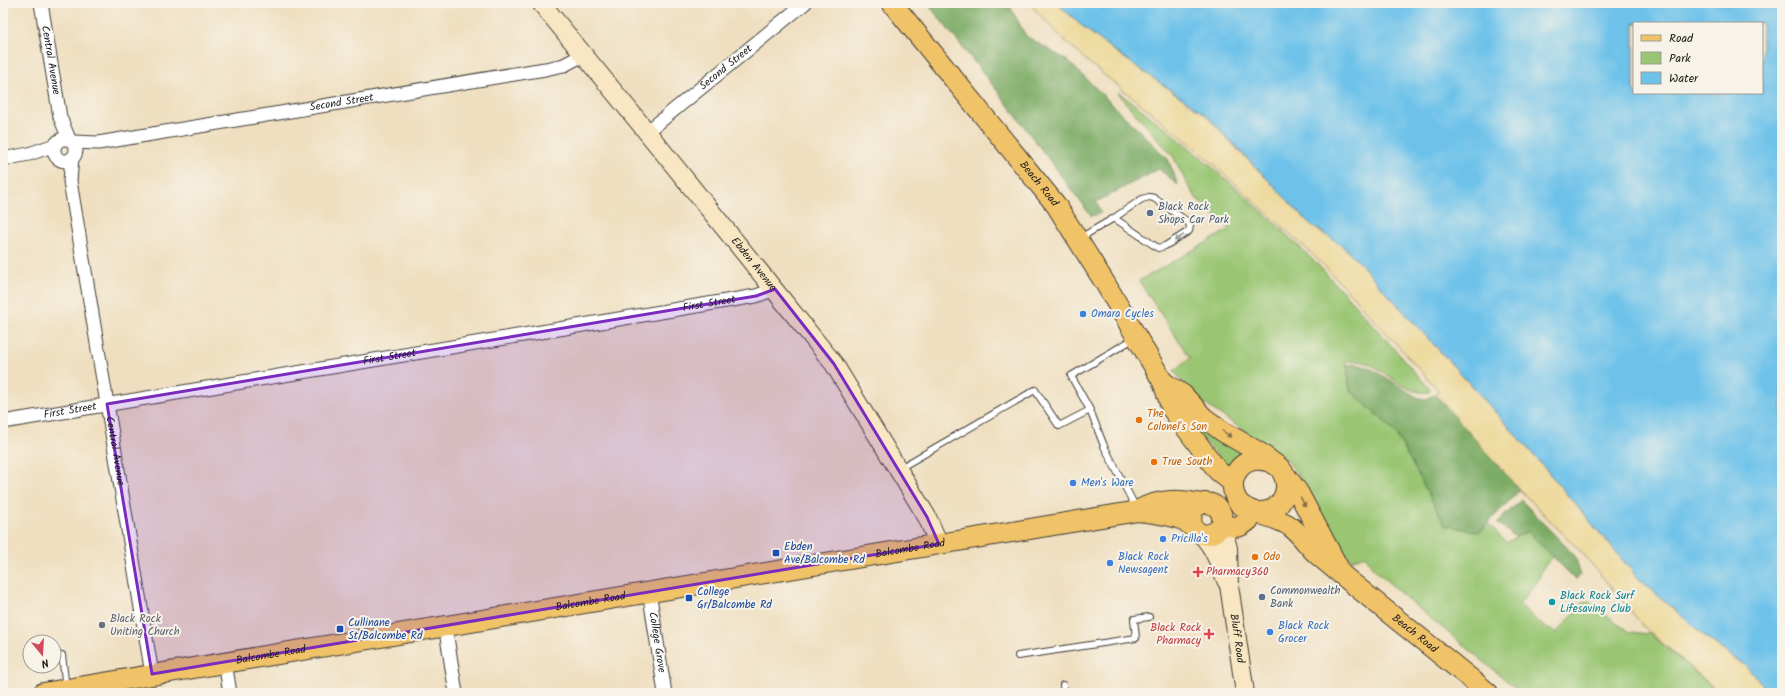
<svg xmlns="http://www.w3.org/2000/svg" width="1785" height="696" viewBox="0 0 1785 696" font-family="Kalam,sans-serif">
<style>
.green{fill:#9ac673;stroke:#5b7148}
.forest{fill:#7bab65;stroke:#4c6440}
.sand{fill:#eeda9e;stroke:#857b5d}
.water{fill:#6ec2ea;stroke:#456f83;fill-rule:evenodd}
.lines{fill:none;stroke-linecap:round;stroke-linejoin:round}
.lane-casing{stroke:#3c3935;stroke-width:8}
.street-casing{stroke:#3c3935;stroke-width:15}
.secondary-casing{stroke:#3c3935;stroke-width:20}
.primary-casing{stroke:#3c3935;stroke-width:22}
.lane{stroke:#fff;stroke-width:6}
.street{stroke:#fff;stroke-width:13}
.secondary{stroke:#f9e7c3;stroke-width:18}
.primary{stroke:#f1c369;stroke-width:20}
.oneway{fill:#999}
.oneway2{fill:#867042}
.marked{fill:#7b2cbf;fill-opacity:0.2;stroke:#7b2cbf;stroke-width:3;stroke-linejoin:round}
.service-dot{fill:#5c6f8a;stroke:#f7f3e8;stroke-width:1.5}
.shop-dot{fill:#3f7fe0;stroke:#f7f3e8;stroke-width:1.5}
.food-dot{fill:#e8710a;stroke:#f7f3e8;stroke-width:1.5}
.transit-dot{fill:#1a4fb4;stroke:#f7f3e8;stroke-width:1.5}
.health-dot{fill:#e0444e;stroke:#f7f3e8;stroke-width:1.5}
.culture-dot{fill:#0f9aa8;stroke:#f7f3e8;stroke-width:1.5}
.worship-dot{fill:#6b7280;stroke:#f7f3e8;stroke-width:1.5}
.labels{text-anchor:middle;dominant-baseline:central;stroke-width:4;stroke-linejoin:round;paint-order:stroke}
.street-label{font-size:11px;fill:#1c1c1c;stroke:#f7f3e8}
.service-label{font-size:11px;fill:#4e5e75;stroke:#f7f3e8;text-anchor:start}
.shop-label{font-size:11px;fill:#366cbe;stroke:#f7f3e8;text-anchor:start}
.food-label{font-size:11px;fill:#c56008;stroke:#f7f3e8;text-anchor:start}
.transit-label{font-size:11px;fill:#164399;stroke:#f7f3e8;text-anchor:start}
.health-label{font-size:11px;fill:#be3a42;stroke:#f7f3e8;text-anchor:start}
.culture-label{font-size:11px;fill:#0d838f;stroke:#f7f3e8;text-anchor:start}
.worship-label{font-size:11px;fill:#5b616d;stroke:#f7f3e8;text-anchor:start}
</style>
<rect width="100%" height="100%" fill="#f7f3e8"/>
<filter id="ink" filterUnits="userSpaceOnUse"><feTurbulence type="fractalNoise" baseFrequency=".025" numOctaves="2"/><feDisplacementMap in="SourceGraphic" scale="8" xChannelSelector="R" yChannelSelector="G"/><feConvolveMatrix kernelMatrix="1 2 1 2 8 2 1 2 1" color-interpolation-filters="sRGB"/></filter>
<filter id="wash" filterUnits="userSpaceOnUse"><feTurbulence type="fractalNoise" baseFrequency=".012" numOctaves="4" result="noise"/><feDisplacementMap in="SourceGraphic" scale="16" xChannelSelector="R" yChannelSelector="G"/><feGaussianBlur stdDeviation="0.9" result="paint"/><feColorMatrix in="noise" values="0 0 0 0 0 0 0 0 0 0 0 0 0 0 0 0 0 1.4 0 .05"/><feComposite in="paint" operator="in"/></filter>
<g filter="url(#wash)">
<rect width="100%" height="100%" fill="#efdfc0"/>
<!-- green -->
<path class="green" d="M1118,92C1188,143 1255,203 1317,264C1356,304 1392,347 1429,388L1430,390L1429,392C1398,397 1378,353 1345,362L1347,366L1350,390L1395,432L1416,469L1479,532L1489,524L1506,543L1527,531L1553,557L1542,569L1538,581L1519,605L1542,625L1556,633L1586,600L1629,632L1650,634L1719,693H1522L1406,598L1372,567L1365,555L1351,560L1332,537L1301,479L1287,460L1196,398L1174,371L1190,358L1139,281L1230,229L1197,199L1187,184L1173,156L1124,101Z
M1192,417L1245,456L1229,468L1198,434Z"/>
<!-- forest -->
<path class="forest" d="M927,3H1008L1026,36L1068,61L1168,159L1178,185L1159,169L1096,202L1101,213L1091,216L999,93Z
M1354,364C1375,366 1399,388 1419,398L1426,399L1435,394L1520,490L1479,532L1445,525L1395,432L1350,390L1347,366Z
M1521,500L1575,556L1581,575L1576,580L1527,531L1516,537L1497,523Z"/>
<!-- sand -->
<path class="sand" d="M1029,3H1057L1082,26L1113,50L1205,114L1239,151L1320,232L1338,242L1359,261L1374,279L1521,440L1637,577L1707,638L1746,666L1770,693H1720L1644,627L1584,555L1520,490L1435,394L1439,391L1340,282L1311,253L1198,150L1087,61L1056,32Z"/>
<!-- water -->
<path class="water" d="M1057,3H1782V693H1770L1746,666L1707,638L1637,577L1521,440L1374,279C1363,266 1352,253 1338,243C1329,236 1319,231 1310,224L1205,114L1113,50L1082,26ZM1634,23H1762V93H1634Z"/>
</g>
<g filter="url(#ink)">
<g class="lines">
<defs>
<path id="lane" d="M1080,238L1114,218L1142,199L1149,197L1154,198L1165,206L1188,222L1190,226L1189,231L1165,246L1158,248L1114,218
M1135,338L1071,376L1090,410L1104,446L1136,508
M900,468L1035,390L1059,426L1090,410
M62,655L66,688
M1018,656L1136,638L1134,619L1149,617
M1063,685L1064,693"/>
<g id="street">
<path id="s1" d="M41,3L60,117L69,139"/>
<path id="s2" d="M647,132L805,3"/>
<circle cx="65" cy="150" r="11"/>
<path id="s3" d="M73,142L98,143L545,69L564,65L583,55"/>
<path id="s4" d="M72,158L70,181L152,674"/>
<path d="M3,159L29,154L55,145"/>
<path id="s5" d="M3,422L756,296L775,289"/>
<path id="s6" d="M649,591L665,693"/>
<path d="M445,625L456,693"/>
<path d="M225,662L230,693"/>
</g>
<g id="secondary">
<path id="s7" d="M541,3L647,132L834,364L927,517L939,544"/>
<path id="s8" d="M1221,524L1228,548L1229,585L1245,693"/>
<path d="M1198,532C1213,543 1220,566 1227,582"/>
</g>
<g id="primary">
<path id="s9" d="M892,3L1056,205L1105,283L1163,382L1172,409L1218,471L1233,483"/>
<path d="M1163,382L1183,395L1203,417L1222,431L1260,453L1280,468L1298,492L1339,569"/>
<path id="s10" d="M1276,465C1262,456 1243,458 1235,475C1231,484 1233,496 1239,503C1250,515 1276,515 1291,527C1302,535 1308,547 1318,555C1374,602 1432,647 1488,693"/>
<path d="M1141,509C1159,499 1182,499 1201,504"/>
<path d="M1260,512C1282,512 1293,488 1281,470"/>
<path d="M1222,522C1239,532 1244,525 1257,512"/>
<path id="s11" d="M43,693L1138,511C1152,513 1169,514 1183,520C1190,523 1195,532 1202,534C1209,536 1217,532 1221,526C1226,515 1217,502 1204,503C1192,505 1189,517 1193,527"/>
</g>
</defs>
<!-- lane casing -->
<use href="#lane" class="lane-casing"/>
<!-- street casing -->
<use href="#street" class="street-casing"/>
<!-- secondary casing -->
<use href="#secondary" class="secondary-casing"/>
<!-- primary casing -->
<use href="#primary" class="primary-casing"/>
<!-- lane -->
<use href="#lane" class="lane"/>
<!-- street -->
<use href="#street" class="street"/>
<!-- secondary -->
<use href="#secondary" class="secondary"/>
<!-- primary -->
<use href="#primary" class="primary"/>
</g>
<!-- one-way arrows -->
<defs><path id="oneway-solid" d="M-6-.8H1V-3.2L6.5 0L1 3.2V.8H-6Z"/></defs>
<use class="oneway" href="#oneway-solid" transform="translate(1179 238) rotate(147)"/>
<g class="oneway2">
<use href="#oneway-solid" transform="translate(1227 434) rotate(34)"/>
<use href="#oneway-solid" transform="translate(1303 502) rotate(62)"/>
</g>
</g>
<!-- marked area -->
<path class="marked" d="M775,289L834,364L927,517L939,544L152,674L107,404L756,296Z"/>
<!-- markers -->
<g class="service-dot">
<circle cx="1150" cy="213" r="4"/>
<circle cx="1262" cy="597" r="4"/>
</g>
<g class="shop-dot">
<circle cx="1083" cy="314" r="4"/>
<circle cx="1073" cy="483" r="4"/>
<circle cx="1163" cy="539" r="4"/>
<circle cx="1110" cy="563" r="4"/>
<circle cx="1270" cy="632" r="4"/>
</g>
<g class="food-dot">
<circle cx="1139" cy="420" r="4"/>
<circle cx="1154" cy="462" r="4"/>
<circle cx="1255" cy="557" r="4"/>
</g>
<g class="transit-dot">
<rect x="772" y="549" width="8" height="8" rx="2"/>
<rect x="685" y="594" width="8" height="8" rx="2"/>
<rect x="336" y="625" width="8" height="8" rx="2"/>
</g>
<g class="health-dot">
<path d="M1196 566h4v4h4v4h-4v4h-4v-4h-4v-4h4z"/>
<path d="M1207 628h4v4h4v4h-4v4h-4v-4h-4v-4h4z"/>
</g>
<circle class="culture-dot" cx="1552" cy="602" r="4"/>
<circle class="worship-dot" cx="102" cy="625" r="4"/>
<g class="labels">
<!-- street labels -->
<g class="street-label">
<text stroke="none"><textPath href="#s1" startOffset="58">Central Avenue</textPath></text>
<text stroke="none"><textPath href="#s2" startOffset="102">Second Street</textPath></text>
<text stroke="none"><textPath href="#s3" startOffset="272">Second Street</textPath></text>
<text stroke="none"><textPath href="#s9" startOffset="233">Beach Road</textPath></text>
<text stroke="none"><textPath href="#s7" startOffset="337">Ebden Avenue</textPath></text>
<text stroke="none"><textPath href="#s5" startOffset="716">First Street</textPath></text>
<text stroke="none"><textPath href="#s5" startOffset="392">First Street</textPath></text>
<text stroke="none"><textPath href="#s5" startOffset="68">First Street</textPath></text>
<text stroke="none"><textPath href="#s4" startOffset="297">Central Avenue</textPath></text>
<text stroke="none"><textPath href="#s11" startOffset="879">Balcombe Road</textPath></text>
<text stroke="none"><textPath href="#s11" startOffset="555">Balcombe Road</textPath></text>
<text stroke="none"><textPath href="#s10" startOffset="299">Beach Road</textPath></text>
<text stroke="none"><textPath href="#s8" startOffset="116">Bluff Road</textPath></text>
<text stroke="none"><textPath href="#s6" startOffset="52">College Grove</textPath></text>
<text stroke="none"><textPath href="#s11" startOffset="231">Balcombe Road</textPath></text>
</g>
<!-- service labels -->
<g class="service-label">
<text x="1158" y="207">Black Rock<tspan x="1158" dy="13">Shops Car Park</tspan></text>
<text x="1270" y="591">Commonwealth<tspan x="1270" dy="13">Bank</tspan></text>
</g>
<!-- shop labels -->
<g class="shop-label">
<text x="1091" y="314">Omara Cycles</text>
<text x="1081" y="483">Men's Ware</text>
<text x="1171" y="539">Pricilla's</text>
<text x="1118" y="557">Black Rock<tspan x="1118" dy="13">Newsagent</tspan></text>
<text x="1278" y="626">Black Rock<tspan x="1278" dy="13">Grocer</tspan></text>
</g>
<!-- food labels -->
<g class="food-label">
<text x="1147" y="414">The<tspan x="1147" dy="13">Colonel's Son</tspan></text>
<text x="1162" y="462">True South</text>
<text x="1263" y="557">Odo</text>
</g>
<!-- transit labels -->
<g class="transit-label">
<text x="784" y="547">Ebden<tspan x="784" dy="13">Ave/Balcombe Rd</tspan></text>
<text x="697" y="592">College<tspan x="697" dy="13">Gr/Balcombe Rd</tspan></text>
<text x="348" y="623">Cullinane<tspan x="348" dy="13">St/Balcombe Rd</tspan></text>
</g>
<!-- health labels -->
<g class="health-label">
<text x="1206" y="572">Pharmacy360</text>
<text x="1201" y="628" text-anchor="end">Black Rock<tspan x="1201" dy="13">Pharmacy</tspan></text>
</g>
<!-- culture labels -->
<g class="culture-label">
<text x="1560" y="596">Black Rock Surf<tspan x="1560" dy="13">Lifesaving Club</tspan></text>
</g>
<!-- worship labels -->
<g class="worship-label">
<text x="110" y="619">Black Rock<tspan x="110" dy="13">Uniting Church</tspan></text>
</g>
</g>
<!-- margin -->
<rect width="1785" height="696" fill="none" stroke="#f7f3e8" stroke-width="16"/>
<!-- legend -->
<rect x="1633" y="22" width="130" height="72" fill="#f7f3e8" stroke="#9f9d96"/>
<rect x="1641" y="35" width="20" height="6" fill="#f1c369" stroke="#9f9d96"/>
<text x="1669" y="42" font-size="12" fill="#1c1c1c">Road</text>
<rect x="1641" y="52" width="20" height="12" fill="#9ac673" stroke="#9f9d96"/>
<text x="1669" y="62" font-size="12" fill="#1c1c1c">Park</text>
<rect x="1641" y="72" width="20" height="12" fill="#6ec2ea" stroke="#9f9d96"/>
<text x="1669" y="82" font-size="12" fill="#1c1c1c">Water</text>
<!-- north arrow -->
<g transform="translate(42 654) rotate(162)"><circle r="19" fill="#f7f3e8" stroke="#9f9d96"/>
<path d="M0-3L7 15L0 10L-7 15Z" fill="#d1495b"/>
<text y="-6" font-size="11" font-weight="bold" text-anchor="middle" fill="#1c1c1c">N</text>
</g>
</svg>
